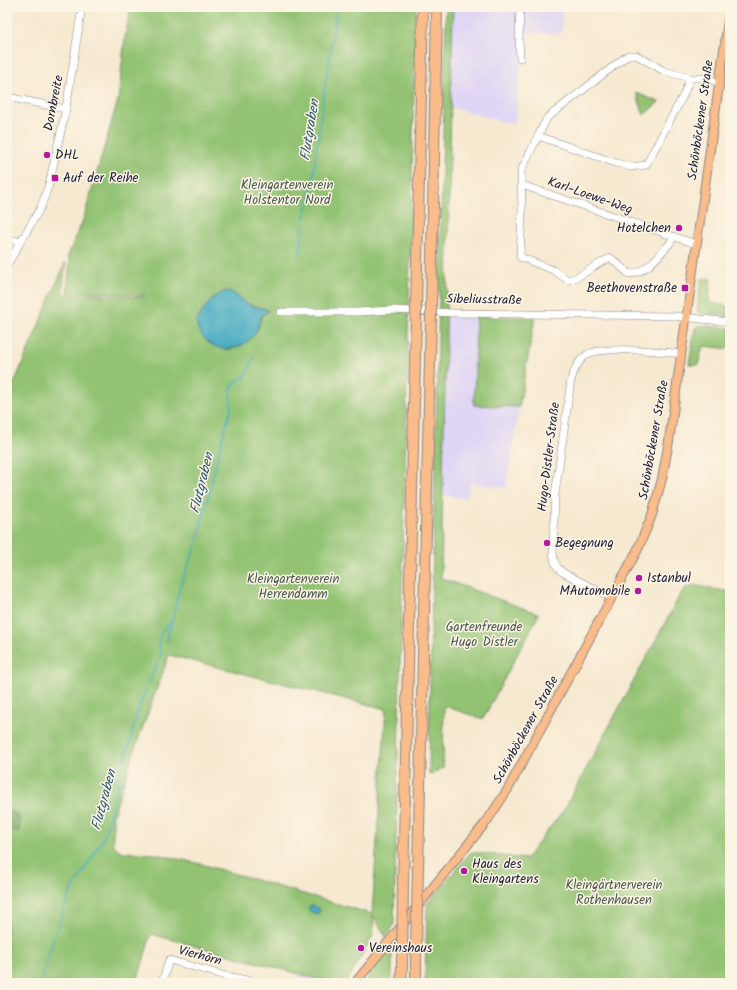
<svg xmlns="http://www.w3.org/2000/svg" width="737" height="990" viewBox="0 0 737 990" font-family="Kalam,sans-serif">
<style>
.built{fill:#dfd5f5}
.green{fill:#92c272;stroke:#5a7256;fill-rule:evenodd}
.forest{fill:#75a864;stroke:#4c6550}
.water{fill:#42abc1;stroke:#32667e}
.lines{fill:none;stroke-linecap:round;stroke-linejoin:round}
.stream{stroke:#42abc1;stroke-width:1.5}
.minor-casing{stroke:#8c8686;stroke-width:8}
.major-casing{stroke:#8c8686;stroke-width:10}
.highway-casing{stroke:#8c8686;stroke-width:12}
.minor{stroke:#fff;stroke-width:7}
.major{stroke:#f9bc8a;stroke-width:8}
.highway{stroke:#f9bc8a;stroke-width:10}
.highway-bridge-casing{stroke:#8c8686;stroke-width:12;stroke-linecap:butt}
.highway-bridge{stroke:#f9bc8a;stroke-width:10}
.poi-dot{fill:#b5179e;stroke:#fcf5e5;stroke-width:1.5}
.labels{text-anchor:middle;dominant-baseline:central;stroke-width:3;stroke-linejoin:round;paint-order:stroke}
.street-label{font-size:13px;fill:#22223b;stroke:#fcf5e5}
.poi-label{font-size:13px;fill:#22223b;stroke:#fcf5e5;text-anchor:start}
.park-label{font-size:13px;fill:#495a4e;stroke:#fcf5e5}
.water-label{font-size:14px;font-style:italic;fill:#2f5971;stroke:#fcf5e5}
</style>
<rect width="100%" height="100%" fill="#fcf5e5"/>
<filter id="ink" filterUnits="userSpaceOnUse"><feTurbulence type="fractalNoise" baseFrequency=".025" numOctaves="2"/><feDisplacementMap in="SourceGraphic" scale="8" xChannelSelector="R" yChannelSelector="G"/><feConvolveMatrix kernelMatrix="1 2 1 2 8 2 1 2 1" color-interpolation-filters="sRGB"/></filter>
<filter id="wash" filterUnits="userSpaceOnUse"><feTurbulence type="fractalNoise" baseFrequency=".012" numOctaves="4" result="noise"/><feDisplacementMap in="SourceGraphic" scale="16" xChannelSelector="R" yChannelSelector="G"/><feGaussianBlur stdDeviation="0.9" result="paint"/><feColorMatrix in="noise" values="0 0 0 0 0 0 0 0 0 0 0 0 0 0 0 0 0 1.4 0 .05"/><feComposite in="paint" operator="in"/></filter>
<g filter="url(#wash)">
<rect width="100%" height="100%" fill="#f6e9d0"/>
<!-- built -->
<path class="built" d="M453,7H563L561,34L524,32L515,125L450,107Z
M447,316L476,317L474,404L519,407L506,488L470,483L467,498L443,495Z
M300,974L333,983H297Z"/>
<!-- green -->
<path class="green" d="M131,7H416L394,925L386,937L373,915L374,926L372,937L346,983H333L151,934L137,983H7V828L18,832L17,815L7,810V407L10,393L65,263H66L62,294L144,297V295L67,292L70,259L67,258L83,220L118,100L125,36ZM226,291C236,292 240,300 248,304C254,306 265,308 269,311L262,315C260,320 260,327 256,332C247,346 228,355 213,345C207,342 202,334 198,329V320L211,300L223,292ZM169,655L386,709L372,914L201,864L155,854L122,852L113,845V815L134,751Z
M446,7H453L441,578L539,614L483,719L444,706L443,768L429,775L430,677Z
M636,93L659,102L644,115Z
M711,278L709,302L730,307V316L699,313L697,310L701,279Z
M476,317H535L519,407L474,405Z
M699,325L730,328V349L703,346L698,365L689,364L695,328Z
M692,585L730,592V983H425L427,903L471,852L526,859L565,808L680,595L684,589Z
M392,949V983H368V976Z"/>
<!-- forest -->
<path class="forest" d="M7,810L17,815L20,823L18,832L7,828Z"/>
<!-- water -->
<path class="water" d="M226,291C236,292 240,300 248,304C255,307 264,308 269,311L262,315C258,323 259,331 252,337C232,358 203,350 196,322C203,311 212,294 226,291Z
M311,905L317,907L320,909L318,914L309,911L308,909Z"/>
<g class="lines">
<!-- stream -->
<path class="stream" d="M299,254L301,248L304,220L312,188L317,147L319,139V128L337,7
M167,641L180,586L197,542L223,436L231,409L230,391L237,381L246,376L254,357
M7,825L13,828
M40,983L54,936L69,895L104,837L140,704L161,654L158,641L163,630L173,619"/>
</g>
</g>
<g filter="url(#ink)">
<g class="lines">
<defs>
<path id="minor" d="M520,58L519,40L520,7
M7,97L66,109
M538,136L616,163L631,167L646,165L683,96L690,78
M522,185L696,244
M673,237L671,242C659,255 647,273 629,274L611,258C595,263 584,277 568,280L553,270L520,257L522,211L521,171L547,118L628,55H636L664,71L690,78H701L719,82
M7,238L20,242
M7,265L41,207L49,184L66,109L82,7
M281,312H358L392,310L454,313L673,316L730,322
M612,598L562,572C555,566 554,561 553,552L555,495L571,380C574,370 579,359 588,354C604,346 662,351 681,354
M162,983L169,960L226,976L262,983"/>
<path id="major" d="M355,983L487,821L508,789L638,549L652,515L662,479L669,441L730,7"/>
<path id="highway" d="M416,306L423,7
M431,306L437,7
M418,870L431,316
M403,886L416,315
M401,983L402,966
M416,983V945"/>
</defs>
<!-- minor casing -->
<use href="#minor" class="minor-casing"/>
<!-- major casing -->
<use href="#major" class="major-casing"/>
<!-- highway casing -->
<use href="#highway" class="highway-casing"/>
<!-- minor -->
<use href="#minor" class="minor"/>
<!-- major -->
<use href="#major" class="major"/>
<!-- highway -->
<use href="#highway" class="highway"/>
<defs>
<path id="highway-bridge" d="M416,315V306
M431,316V306
M416,945L418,870
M402,966L403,886"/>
</defs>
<!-- highway-bridge casing -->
<use href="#highway-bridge" class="highway-bridge-casing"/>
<!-- highway-bridge -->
<use href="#highway-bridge" class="highway-bridge"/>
</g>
</g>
<!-- markers -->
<g class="poi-dot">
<circle cx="47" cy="155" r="4"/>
<rect x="51" y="174" width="8" height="8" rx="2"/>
<circle cx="679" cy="228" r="4"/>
<rect x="681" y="284" width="8" height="8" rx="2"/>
<circle cx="547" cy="543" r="4"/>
<circle cx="639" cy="578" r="4"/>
<circle cx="638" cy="591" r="4"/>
<circle cx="464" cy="871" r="4"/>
<circle cx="361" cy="948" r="4"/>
</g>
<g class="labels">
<!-- street labels -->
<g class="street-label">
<text transform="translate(54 103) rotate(-79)">Dornbreite</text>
<text transform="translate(701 120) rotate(-82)">Schönböckener Straße</text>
<text transform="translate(590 196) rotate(19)">Karl-Loewe-Weg</text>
<text transform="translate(484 300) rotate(1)">Sibeliusstraße</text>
<text transform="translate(654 440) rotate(-80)">Schönböckener Straße</text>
<text transform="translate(549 457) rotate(-83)">Hugo-Distler-Straße</text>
<text transform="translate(526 730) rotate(-61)">Schönböckener Straße</text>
<text transform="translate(200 956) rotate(15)">Vierhörn</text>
</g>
<!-- poi labels -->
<g class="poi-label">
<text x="55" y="155">DHL</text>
<text x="63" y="178">Auf der Reihe</text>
<text x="671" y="228" text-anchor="end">Hotelchen</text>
<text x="677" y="288" text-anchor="end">Beethovenstraße</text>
<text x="555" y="543">Begegnung</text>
<text x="647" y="578">Istanbul</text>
<text x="630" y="591" text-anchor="end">MAutomobile</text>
<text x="472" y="864">Haus des<tspan x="472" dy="15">Kleingartens</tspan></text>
<text x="369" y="948">Vereinshaus</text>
</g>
<!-- park labels -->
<g class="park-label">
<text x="287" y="185">Kleingartenverein<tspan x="287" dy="15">Holstentor Nord</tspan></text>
<text x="293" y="579">Kleingartenverein<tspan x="293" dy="15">Herrendamm</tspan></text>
<text x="484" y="627">Gartenfreunde<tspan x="484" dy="15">Hugo Distler</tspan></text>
<text x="614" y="885">Kleingärtnerverein<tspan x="614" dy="15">Rothenhausen</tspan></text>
</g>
<!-- water labels -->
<g class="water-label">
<text transform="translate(310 130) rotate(-81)">Flutgraben</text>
<text transform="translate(202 483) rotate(-76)">Flutgraben</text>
<text transform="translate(104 800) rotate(-75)">Flutgraben</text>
</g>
</g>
<!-- margin -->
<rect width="737" height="990" fill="none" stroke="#fcf5e5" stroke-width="24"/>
</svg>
